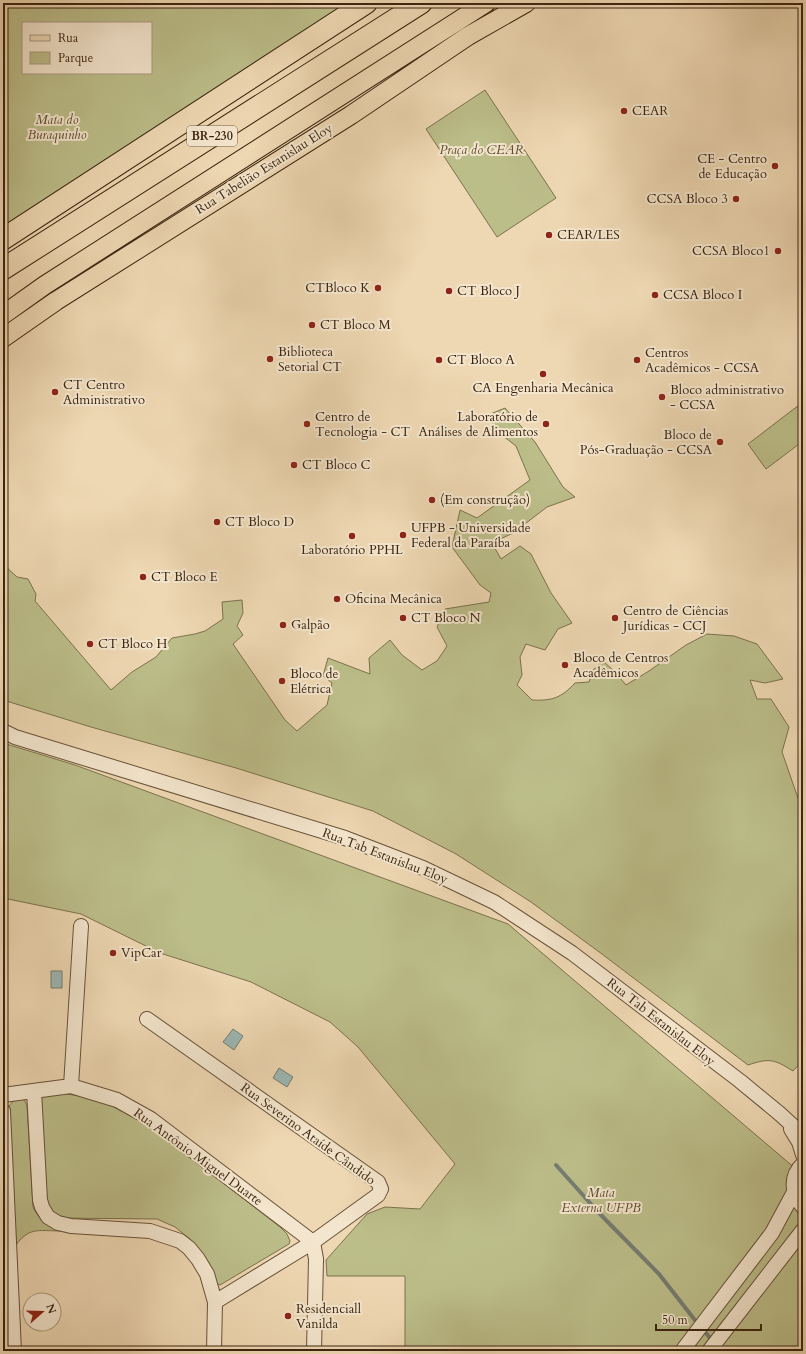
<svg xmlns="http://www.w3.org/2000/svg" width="806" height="1354" viewBox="0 0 806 1354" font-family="Cardo,serif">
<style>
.green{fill:#bcbe8a;stroke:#7c724d;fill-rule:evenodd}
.water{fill:#9cb8b5;stroke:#767d73}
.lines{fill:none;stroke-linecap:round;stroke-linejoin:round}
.stream{stroke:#767d73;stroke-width:4}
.minor-casing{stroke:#685239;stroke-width:16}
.major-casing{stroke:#3c2510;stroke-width:20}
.highway-casing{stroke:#3c2510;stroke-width:23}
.minor{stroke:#f4e6ce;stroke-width:14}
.major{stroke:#eed8b3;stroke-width:18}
.highway{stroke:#eed8b3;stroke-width:21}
.poi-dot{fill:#8f2418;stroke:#f4e6ce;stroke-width:1.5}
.labels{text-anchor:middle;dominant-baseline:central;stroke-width:4;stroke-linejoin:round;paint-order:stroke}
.shield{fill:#f4e6ce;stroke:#735f49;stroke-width:1}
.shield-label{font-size:12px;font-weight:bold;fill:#3c2510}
.poi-label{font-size:13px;fill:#3c2510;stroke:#f4e6ce;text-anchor:start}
.park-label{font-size:13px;font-style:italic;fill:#5c4b2e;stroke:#f4e6ce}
.street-label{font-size:13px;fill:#3c2510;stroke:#f4e6ce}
</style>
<rect width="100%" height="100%" fill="#eed8b3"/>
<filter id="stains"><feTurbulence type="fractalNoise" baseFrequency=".005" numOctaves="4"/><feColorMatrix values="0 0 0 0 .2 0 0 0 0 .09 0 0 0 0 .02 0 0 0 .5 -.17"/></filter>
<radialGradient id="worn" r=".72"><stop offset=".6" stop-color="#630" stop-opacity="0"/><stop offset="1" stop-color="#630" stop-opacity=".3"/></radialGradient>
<!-- green -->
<path class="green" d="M3,3H351L3,226ZM23,23H151V73H23Z
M485,90L556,198L497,237L426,129Z
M803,402V441L766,469L748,444Z
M505,408L535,442L563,487L575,497L547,507L513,533L492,543L501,559L520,546L531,554L551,593L572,623L558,629L545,650L526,644L520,657L522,675L517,685L532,700C552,701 561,698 575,683L589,682L593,670L603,661L614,671L626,685L649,671L686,645L707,634L734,636L757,644L783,679L765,683L750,680L757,699H771L789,727L782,752L799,801L803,824V1060L793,1071C774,1059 769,1058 748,1065L602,954L531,902L456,854L373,811L236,768L91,727L3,700V566H5L17,577L28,579L36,594L35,601L111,690L132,672L156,657L172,638L195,634L205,631L223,619L222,602L242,600L243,613L237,626L243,635L233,644L285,720L297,731L327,705L332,683L323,676L328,658L370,674L369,658L390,640L402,655L422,670L437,661L447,646L437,627L445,609L489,602L491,593L480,585L452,547L460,510L477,518L530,480L516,446L498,432L488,415Z
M3,743L75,765L508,924L803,1175V1351H405V1276H327L326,1260L367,1214L385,1207L420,1209L455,1164L358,1047L330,1022L251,982L160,953L81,914L3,898Z
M59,1093L87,1097L106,1103L150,1126L280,1227L287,1234L290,1241L289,1244L220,1285L217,1284L215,1281L208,1263L191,1240L175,1227L157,1219L60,1218L46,1210L40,1096Z
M19,1098L24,1100L27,1105L33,1207C40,1222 48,1224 62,1231C36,1231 29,1226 13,1249L9,1106L15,1099Z"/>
<!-- water -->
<path class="water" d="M51,971H62V988H51Z
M233,1029L243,1036L234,1050L223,1042Z
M279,1068L293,1077L287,1087L273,1078Z"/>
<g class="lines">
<!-- stream -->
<path class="stream" d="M556,1165L599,1213L659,1274L698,1324
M703,1329L720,1351"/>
<defs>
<path id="minor" d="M3,731L15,737L345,838L423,868L494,902L572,953L740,1081L780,1114L803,1135
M147,1019L378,1182L381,1189L378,1195L313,1242L215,1302
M71,1086L81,926
M34,1091L40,1200L42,1207L48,1217L58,1223L71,1226L150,1231L180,1241L189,1248L198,1259L207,1274L215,1302L214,1351
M3,1095L71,1086L117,1100L151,1119L313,1242L316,1259L314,1351
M3,1111L14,1351
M791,1129L799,1142L803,1155
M803,1164C790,1176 791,1194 803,1207
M682,1351L772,1233L794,1192
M709,1351L803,1230"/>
<path id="major" d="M3,315L45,285L486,3
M3,338L56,301L351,115L468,36L526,3"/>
<path id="highway" d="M3,239L366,3
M3,269L421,3"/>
</defs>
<!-- minor casing -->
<use href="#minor" class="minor-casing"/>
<!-- major casing -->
<use href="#major" class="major-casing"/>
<!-- highway casing -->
<use href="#highway" class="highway-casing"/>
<!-- minor -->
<use href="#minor" class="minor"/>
<!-- major -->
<use href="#major" class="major"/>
<!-- highway -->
<use href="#highway" class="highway"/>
</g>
<!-- markers -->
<g class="poi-dot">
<circle cx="624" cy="111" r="4"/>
<circle cx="775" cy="166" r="4"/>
<circle cx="736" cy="199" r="4"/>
<circle cx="549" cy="235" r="4"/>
<circle cx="778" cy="251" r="4"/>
<circle cx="378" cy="288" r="4"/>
<circle cx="449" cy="291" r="4"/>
<circle cx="655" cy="295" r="4"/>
<circle cx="312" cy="325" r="4"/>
<circle cx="270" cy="359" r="4"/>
<circle cx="439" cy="360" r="4"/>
<circle cx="637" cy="360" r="4"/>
<circle cx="543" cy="374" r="4"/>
<circle cx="55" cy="392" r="4"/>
<circle cx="662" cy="397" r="4"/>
<circle cx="307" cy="424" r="4"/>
<circle cx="546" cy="424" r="4"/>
<circle cx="720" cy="442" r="4"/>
<circle cx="294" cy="465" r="4"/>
<circle cx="432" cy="500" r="4"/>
<circle cx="217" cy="522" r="4"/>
<circle cx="403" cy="535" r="4"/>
<circle cx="352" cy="536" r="4"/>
<circle cx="143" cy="577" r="4"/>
<circle cx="337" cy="599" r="4"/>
<circle cx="403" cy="618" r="4"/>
<circle cx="615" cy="618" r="4"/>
<circle cx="283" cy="625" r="4"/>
<circle cx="90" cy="644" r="4"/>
<circle cx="565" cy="665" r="4"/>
<circle cx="282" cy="681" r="4"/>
<circle cx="113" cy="953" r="4"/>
<circle cx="288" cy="1316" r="4"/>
</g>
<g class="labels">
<!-- shield labels -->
<rect class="shield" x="187" y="126" width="50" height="20" rx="3"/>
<g class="shield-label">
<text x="212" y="136">BR-230</text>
</g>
<!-- poi labels -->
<g class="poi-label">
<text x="632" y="111">CEAR</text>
<text x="767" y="159" text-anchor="end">CE - Centro<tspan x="767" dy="15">de Educação</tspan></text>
<text x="728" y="199" text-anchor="end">CCSA Bloco 3</text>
<text x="557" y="235">CEAR/LES</text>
<text x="770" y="251" text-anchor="end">CCSA Bloco1</text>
<text x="370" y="288" text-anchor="end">CTBloco K</text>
<text x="457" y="291">CT Bloco J</text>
<text x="663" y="295">CCSA Bloco I</text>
<text x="320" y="325">CT Bloco M</text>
<text x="278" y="352">Biblioteca<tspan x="278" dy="15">Setorial CT</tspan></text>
<text x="645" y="353">Centros<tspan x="645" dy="15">Acadêmicos - CCSA</tspan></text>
<text x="447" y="360">CT Bloco A</text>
<text x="63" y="385">CT Centro<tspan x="63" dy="15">Administrativo</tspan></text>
<text x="543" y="388" text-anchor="middle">CA Engenharia Mecânica</text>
<text x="670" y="390">Bloco administrativo<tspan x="670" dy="15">- CCSA</tspan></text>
<text x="315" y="417">Centro de<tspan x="315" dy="15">Tecnologia - CT</tspan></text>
<text x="538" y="417" text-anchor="end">Laboratório de<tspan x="538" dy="15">Análises de Alimentos</tspan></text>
<text x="712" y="435" text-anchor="end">Bloco de<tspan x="712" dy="15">Pós-Graduação - CCSA</tspan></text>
<text x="302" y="465">CT Bloco C</text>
<text x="440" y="500">(Em construção)</text>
<text x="225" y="522">CT Bloco D</text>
<text x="411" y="528">UFPB - Universidade<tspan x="411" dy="15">Federal da Paraíba</tspan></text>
<text x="352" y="550" text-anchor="middle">Laboratório PPHL</text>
<text x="151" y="577">CT Bloco E</text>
<text x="345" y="599">Oficina Mecânica</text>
<text x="623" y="611">Centro de Ciências<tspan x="623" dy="15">Jurídicas - CCJ</tspan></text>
<text x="411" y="618">CT Bloco N</text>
<text x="291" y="625">Galpão</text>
<text x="98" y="644">CT Bloco H</text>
<text x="573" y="658">Bloco de Centros<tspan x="573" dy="15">Acadêmicos</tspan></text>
<text x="290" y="674">Bloco de<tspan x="290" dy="15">Elétrica</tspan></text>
<text x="121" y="953">VipCar</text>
<text x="296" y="1309">Residenciall<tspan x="296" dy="15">Vanilda</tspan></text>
</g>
<!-- park labels -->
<g class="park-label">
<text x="57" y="120">Mata do<tspan x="57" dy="15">Buraquinho</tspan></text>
<text x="482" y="150">Praça do CEAR</text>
<text x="601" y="1193">Mata<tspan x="601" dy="15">Externa UFPB</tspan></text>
</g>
<!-- street labels -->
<g class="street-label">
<text transform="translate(264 169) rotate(-32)">Rua Tabelião Estanislau Eloy</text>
<text transform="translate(385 856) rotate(21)">Rua Tab Estanislau Eloy</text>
<text transform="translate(661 1022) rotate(38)">Rua Tab Estanislau Eloy</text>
<text transform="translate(308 1134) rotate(36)">Rua Severino Ataíde Cândido</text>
<text transform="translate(198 1157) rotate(36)">Rua Antônio Miguel Duarte</text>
</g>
</g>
<!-- margin -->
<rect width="806" height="1354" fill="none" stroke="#eed8b3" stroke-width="16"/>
<rect x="4" y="4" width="798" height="1346" fill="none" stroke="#3c2510" stroke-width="2"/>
<rect x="8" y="8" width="790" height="1338" fill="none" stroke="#3c2510"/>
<!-- legend -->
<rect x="22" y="22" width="130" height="52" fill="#f4e6ce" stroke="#aa9982"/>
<rect x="30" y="35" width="20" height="6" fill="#eed8b3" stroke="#aa9982"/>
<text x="58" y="42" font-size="12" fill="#3c2510">Rua</text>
<rect x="30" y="52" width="20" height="12" fill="#bcbe8a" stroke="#aa9982"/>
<text x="58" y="62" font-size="12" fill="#3c2510">Parque</text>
<!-- north arrow -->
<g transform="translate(42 1312) rotate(70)"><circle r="19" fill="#f4e6ce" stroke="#aa9982"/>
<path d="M0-3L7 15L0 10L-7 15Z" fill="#8f2418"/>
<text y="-6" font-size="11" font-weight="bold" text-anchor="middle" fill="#3c2510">N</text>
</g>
<!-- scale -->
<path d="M656 1324v6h105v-6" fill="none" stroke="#3c2510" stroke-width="2"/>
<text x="662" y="1324" font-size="12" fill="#3c2510" stroke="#f4e6ce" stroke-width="3" paint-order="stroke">50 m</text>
<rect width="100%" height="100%" filter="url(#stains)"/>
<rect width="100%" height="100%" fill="url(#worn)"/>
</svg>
